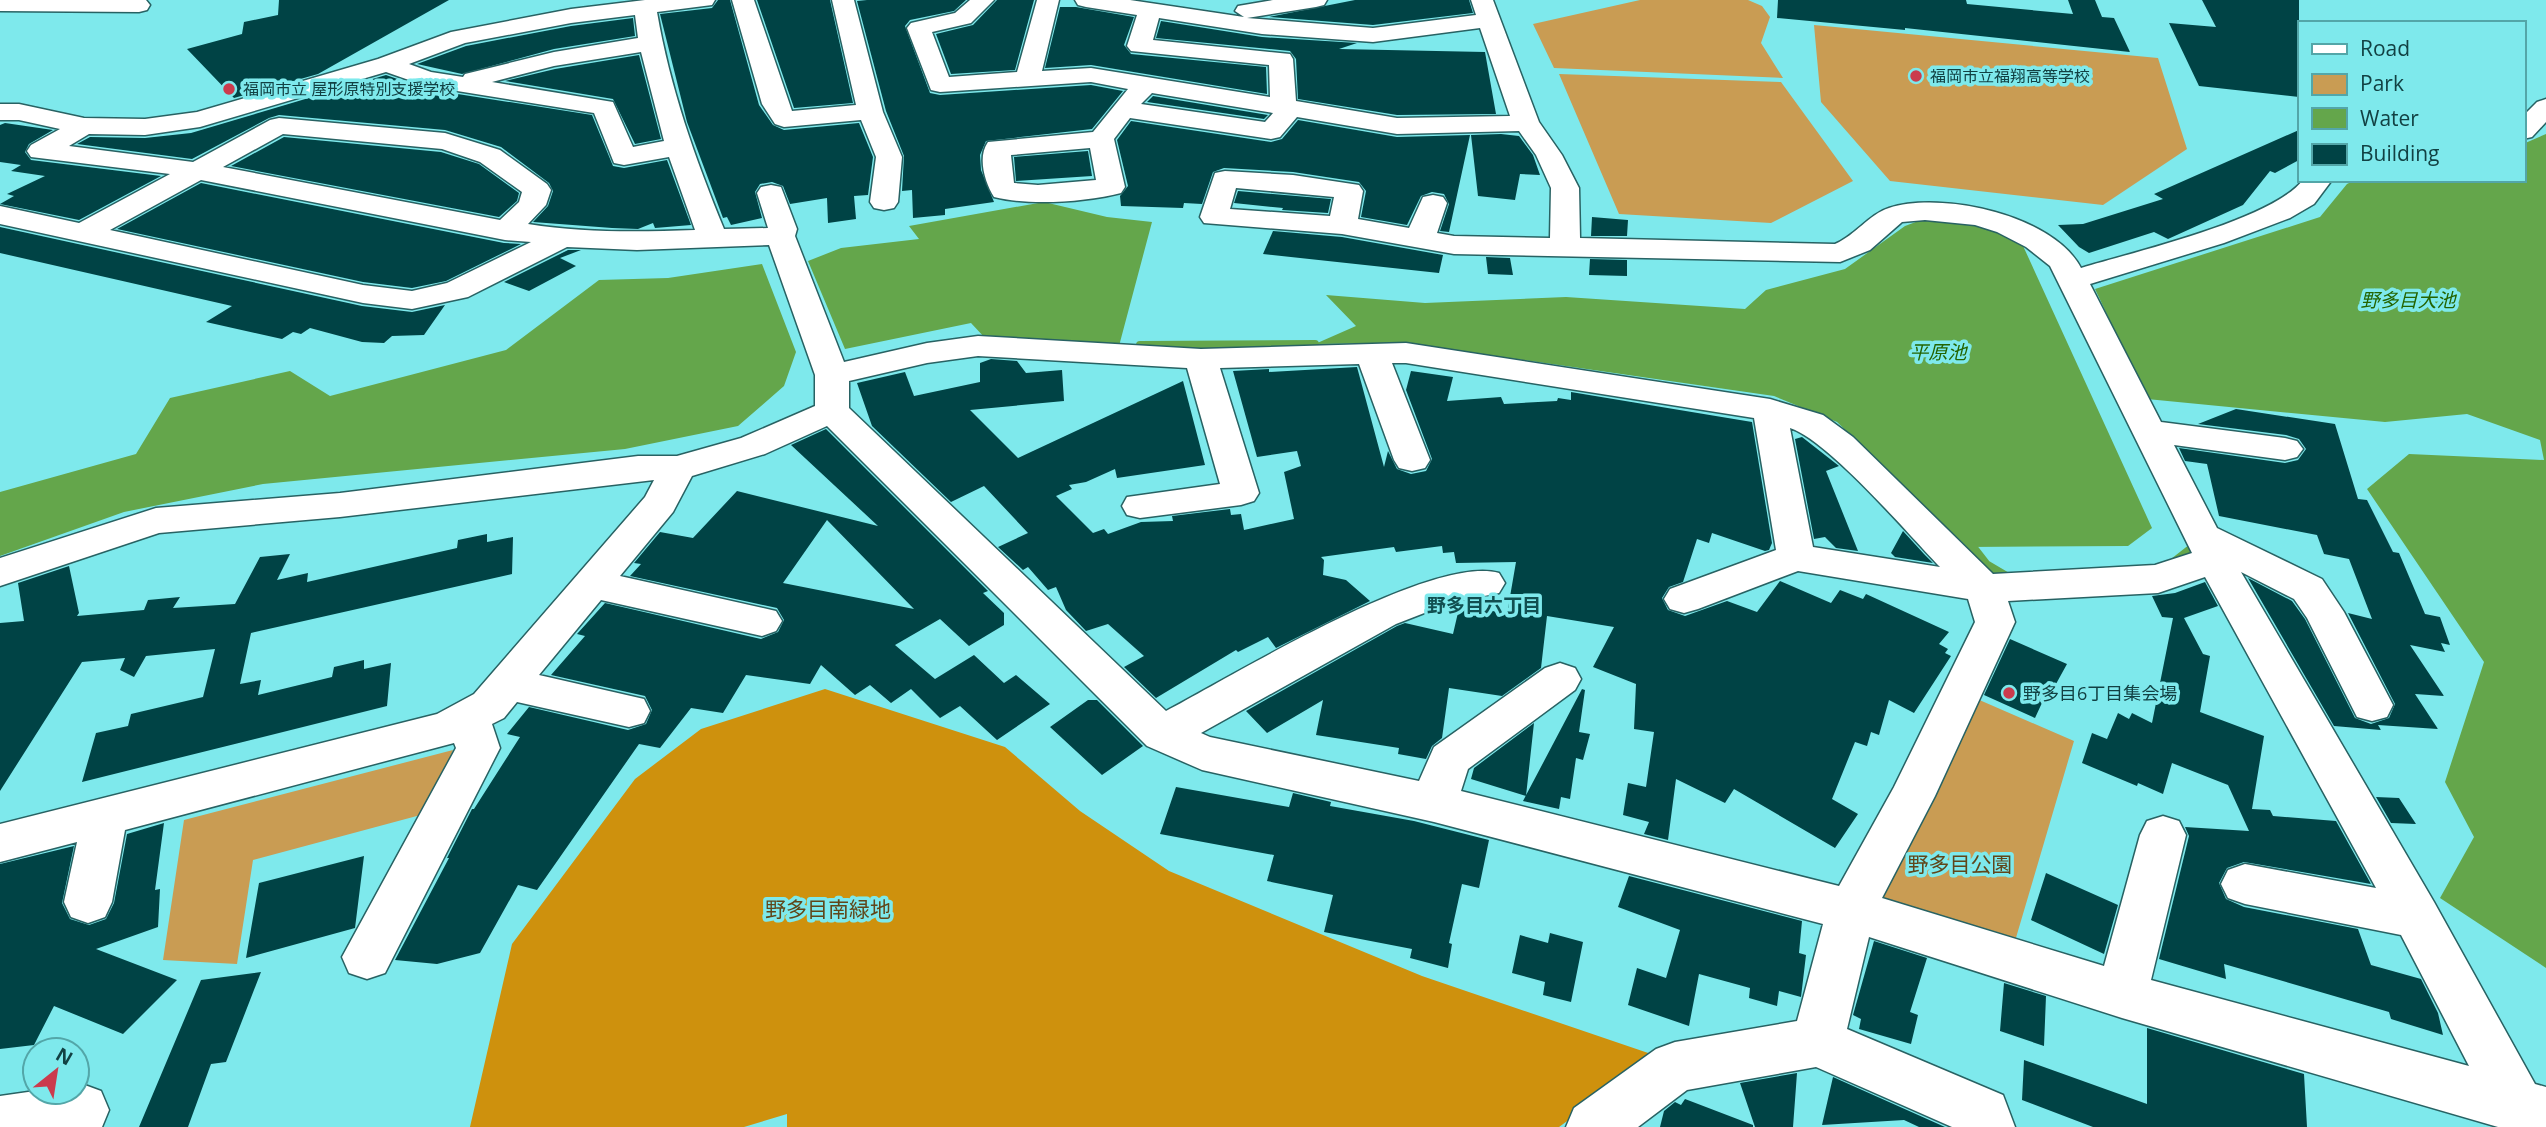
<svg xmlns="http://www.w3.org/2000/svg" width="2546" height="1127" viewBox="0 0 2546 1127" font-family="'Open Sans','Noto Sans JP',sans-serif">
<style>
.green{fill:#c99c53}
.forest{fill:#ce910d}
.water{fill:#64a64b}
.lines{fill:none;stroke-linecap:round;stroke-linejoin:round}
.stream-far1{stroke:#64a64b;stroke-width:8}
.stream{stroke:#64a64b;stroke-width:10}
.building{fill:#004345;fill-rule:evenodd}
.minor-casing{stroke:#286263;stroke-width:3}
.minor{fill:#fff;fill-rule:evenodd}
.poi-dot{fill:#cb3b4d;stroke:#7ee9ec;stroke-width:2.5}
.labels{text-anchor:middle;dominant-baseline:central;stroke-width:7;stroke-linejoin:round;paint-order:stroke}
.far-poi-label{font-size:16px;fill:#124143;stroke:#7ee9ec;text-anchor:start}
.poi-label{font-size:18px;fill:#124143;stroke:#7ee9ec;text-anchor:start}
.water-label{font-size:19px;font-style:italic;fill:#246400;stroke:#7ee9ec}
.neighbourhood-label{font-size:19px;font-weight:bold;fill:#114f51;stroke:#7ee9ec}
.near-park-label{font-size:21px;fill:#60461a;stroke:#7ee9ec}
</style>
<rect width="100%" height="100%" fill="#7ee9ec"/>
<!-- green -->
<path class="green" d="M1640,0H1748L1762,6L1770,17L1761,43L1783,78L1554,68L1533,24Z
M1814,25L2158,58L2187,149L2103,205L1890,181L1821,102Z
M1559,74L1781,82L1853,181L1771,223L1619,214Z
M1961,692L2074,741L2010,958L1851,910Z
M453,750L428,813L253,860L237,964L163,960L184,820Z"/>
<!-- forest -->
<path class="forest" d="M825,689L1005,747L1080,811L1169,871L1422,976L1657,1056L1559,1127H787V1114L744,1127H470L512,944L635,779L701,729Z"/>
<!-- water -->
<path class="water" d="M2546,134V968L2440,898L2474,837L2445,782L2484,662L2367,489L2409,454L2544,460L2540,440L2467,414L2385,422L2147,399L2095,289L2320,217L2347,184L2355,180H2523V144Z
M1044,202L1107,217L1152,222L1119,346L985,338L971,323L845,349L808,261L841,248L919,239L909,226Z
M1929,217L1984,224L2019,237L2152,528L2128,546L1967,547L1837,422L1774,396L1405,343L1315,344L1356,326L1326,295L1425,303L1566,297L1745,309L1766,290L1845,269L1905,226Z
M762,264L796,352L784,386L738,426L625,449L263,484L124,512L0,556V492L136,454L170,398L290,371L330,396L506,350L599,280L668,278Z"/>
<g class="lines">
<!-- stream-far1 -->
<path class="stream-far1" d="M1140,345L1315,344"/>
<!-- stream -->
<path class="stream" d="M1972,547L1986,565L2008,578
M2174,563L2197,545"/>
</g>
<!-- building -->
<path class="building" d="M279,0H449L318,74L234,98L187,49L242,34L244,22L278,15Z
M718,0H730L759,105L773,125L784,130L859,123L873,157L868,195L854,196L856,219L828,223L827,198L790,204L783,186L772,182L760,184L755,192L762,218L731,225L727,217L723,218L687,122L660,14L712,8Z
M757,0H830L853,103L794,108Z
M867,0H966L954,11L910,20L905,26L930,93L940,95L1091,85L1123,91L1092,129L986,141L980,155L981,170L994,202L945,209V215L913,218L912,190L902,191L904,156L886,111L857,1Z
M997,0H1034L1015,70L951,74L936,34L973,25Z
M1355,0H1469L1473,13L1373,25L1269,17Z
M1778,0H1966L1967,4L2073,14L2068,0H2095L2102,17L2114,18L2130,52L1905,28V30L1777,18Z
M2202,0H2299V97L2199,86L2169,23L2216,27Z
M1060,7H1076L1134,17L1124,45L1131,54L1266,67L1267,94L1091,65L1045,68Z
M633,18L635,36L554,49L462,74L417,64L466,46L571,26Z
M1161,21L1262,37L1357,43L1339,49L1485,52L1496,114L1397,115L1298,99L1296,59L1290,51L1156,38Z
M639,55L661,139L635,144L613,99L505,81L555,69Z
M386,75L426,89L592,115L613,166L624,168L667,160L691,225L655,228L653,223L638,229L612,228L533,222L548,206L553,191L549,183L501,147L445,130L279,115L269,118L192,159L77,144L90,137L145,138L191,133Z
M1153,96L1268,115L1264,119L1147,102Z
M1298,120L1397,137L1470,135L1449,232L1440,231L1449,204L1444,194L1432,192L1421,196L1407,225L1361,217L1366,191L1359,182L1293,172L1224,168L1213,172L1202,204L1184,203L1183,208L1121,206L1120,196L1128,186L1117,140L1131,121L1271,142L1282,139Z
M5,123L53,130L29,144L25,152L31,160L161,176L79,220L0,204L14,196L7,194L45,176L11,171L21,165L0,162V125Z
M2299,130V160L2275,173L2270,171L2243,205L2168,239L2154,232L2089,253L2079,247L2058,225L2083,224L2163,199L2154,194Z
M1501,134L1519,136L1533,155L1540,175L1520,174L1515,200L1478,196L1471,135Z
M284,137L441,152L479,164L519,193L517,201L499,217L231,166Z
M1088,151L1092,176L1016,181L1014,157Z
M201,183L504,243L521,244L446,281L412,288L363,282L117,229Z
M1238,191L1331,199L1328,213L1282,210L1283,208L1234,203Z
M1592,217L1628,220L1627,236H1591Z
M0,227L362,306L412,312L445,305L424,335L392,336L384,343L362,342L310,328L301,334L293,332L282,339L206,322L232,306L0,253Z
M1273,231L1342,237L1443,255L1439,273L1263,254Z
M568,250H581L560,258L576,266L529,291L504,282Z
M1486,257L1510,258L1513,275L1488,274Z
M1590,259L1627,260V276L1589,275Z
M991,359L1017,361L1026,373L1062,370L1064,401L970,410L1018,458L1183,381L1205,465L1117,478L1115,469L1086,482L1069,485L1072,489L1056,496L1093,533L1104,529L1108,534L1141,522L1173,521L1172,516L1230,509L1231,515L1241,514L1244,530L1294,519L1284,472L1301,466L1297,451L1257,457L1233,371L1269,369V372L1357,367L1384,467L1388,451L1397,469L1411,474L1426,471L1432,459L1406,390L1411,371L1453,377L1447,401L1501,397L1504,404L1557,401L1558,398L1571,400V392L1752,422L1772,543L1769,550L1765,551L1712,533L1709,543L1697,539L1683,582L1669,587L1662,598L1668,610L1685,616L1727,601L1757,612L1780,581L1831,603L1840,590L1863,599L1866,594L1949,632L1939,644L1948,649L1945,653L1951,656L1914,713L1889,700L1879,735L1871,732L1867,746L1855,742L1832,799L1858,814L1835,848L1734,789L1725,803L1676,779L1668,840L1644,834L1649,822L1623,815L1628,783L1646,787L1654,732L1634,729L1636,684L1593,667L1614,627L1547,616L1541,668L1502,696L1449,688L1442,738L1432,746L1426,759L1398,754L1399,748L1316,735L1323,700L1267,733L1246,711L1397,626L1405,623L1453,634L1460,604L1507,614L1516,562L1456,563L1454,552L1443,553L1442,546L1396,552L1394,547L1321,557L1324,560L1323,575L1346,580L1370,601L1276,648L1268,637L1238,652L1236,650L1156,698L1124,667L1144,656L1108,624L1086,631L1066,610L1056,587L1048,590L1028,567L1023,570L998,547L1028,533L984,486L951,502L872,426L857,383L905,372L914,396L980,382V363Z
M2236,409L2335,424L2358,499L2367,500L2393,552L2399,553L2425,614L2440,617L2450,645L2441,643L2445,652L2410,645L2444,696L2415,694L2438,729L2378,725L2381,730L2334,726L2248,578L2292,601L2305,619L2355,718L2371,724L2389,718L2395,704L2348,613L2372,619L2349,559L2324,554L2317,535L2219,516L2207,464L2185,461L2179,448L2285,463L2298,460L2306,449L2299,439L2286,435L2198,424Z
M826,429L988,591L983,593L1004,613V625L969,646L940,619L895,645L935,679L974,655L1004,683L1016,675L1050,704L997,740L960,706L940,718L911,689L891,703L870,685L855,695L821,665L810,684L746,675L723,713L691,708L660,748L639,744L537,890L518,885L480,953L437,964L395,960L449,858H447L472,809H474L520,737L507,734L529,707L628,730L646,724L652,710L645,696L551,675L585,636L577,634L605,603L761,639L778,632L784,620L777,608L630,576L641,564L634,563L660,532L693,538L737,491L878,526L791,445ZM827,520L914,609L783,583Z
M1802,437L1839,466L1826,471L1858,551L1836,548L1825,537L1814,539L1795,439Z
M1903,531L1924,554L1933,563L1895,557L1891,553Z
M487,534V542L513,537L512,574L251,633L240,684L261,680L258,695L332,677L334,667L364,660V669L391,663L387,706L82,782L96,733L128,726L131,714L203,697L215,649L146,656L134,677L120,670L125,658L82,662L0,791V623L24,621L18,583L69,566L79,613L77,616L144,610L148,600L180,597L173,608L235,604L260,557L290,554L277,580L308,573L307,582L457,548L458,540Z
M2205,582L2218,606L2184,618L2203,654L2210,656L2200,712L2264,736L2252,809L2270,810L2273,816L2336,821L2371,884L2244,862L2227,868L2219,883L2226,899L2244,907L2358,929L2371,965L2421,979L2438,1013L2443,1035L2391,1019L2389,1012L2224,964L2226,979L2159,959L2189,836L2185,827L2249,831L2228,785L2172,763L2163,794L2138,783L2137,786L2082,763L2092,733L2107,739L2118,713L2129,719L2132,713L2152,723L2173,618L2162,617L2152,596L2175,593Z
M2010,639L2067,664L2051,693L2047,692L2035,718L1984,695Z
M1582,689L1585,690L1579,732L1590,734L1583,760L1576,758L1570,799L1561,797L1559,809L1523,801Z
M1088,700H1097L1143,746L1102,775L1050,727Z
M1534,723L1526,796L1471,779L1474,768Z
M1176,787L1289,807L1293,793L1331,802L1330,806L1414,821L1489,840L1479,888L1462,884L1449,943L1452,944L1448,968L1410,958L1412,949L1324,932L1333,895L1267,881L1274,855L1160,834Z
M2376,797L2399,798L2416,824L2391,823Z
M164,823L155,890L160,889L158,927L96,949L177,980L123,1034L54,1006L34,1045L0,1049V864L74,846L62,903L70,919L89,925L106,919L114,903L127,834Z
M364,856L355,928L246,958L259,883Z
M2046,873L2118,905L2104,954L2031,920Z
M1629,876L1802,921L1799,953L1806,955L1801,997L1779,991L1777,1006L1749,998L1750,988L1699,974L1689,1026L1628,1005L1637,968L1666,978L1680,930L1618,907Z
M1550,933L1583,942L1571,1002L1543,995L1545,982L1512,973L1520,935L1548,943Z
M1874,941L1927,958L1910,1012L1918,1015L1911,1044L1859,1029L1861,1019L1853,1015Z
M261,972L226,1062L211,1064L188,1127H139L201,980Z
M2004,983L2046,996L2044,1046L2000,1031Z
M2147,1028L2304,1074L2307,1127H2093L2022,1100L2024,1060L2147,1104Z
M1797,1073L1793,1127H1755L1740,1083Z
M1833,1077L1945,1127H1919L1904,1120L1822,1125Z
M1685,1099L1753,1125V1127H1660L1664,1111L1675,1102L1681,1105Z"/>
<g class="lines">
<defs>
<path id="minor" d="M0,0H146L150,5L147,10L139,12L0,11Z
M645,0H715L712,5L657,12C670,88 695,158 724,229L768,228L757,193L761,187L771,185L781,187L797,229L795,236L844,362L927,343L978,336L1201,349L1406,343L1770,399L1823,415L1853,437L1993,574L2155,565L2192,553L2050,266L2026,247L1997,232L1975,225L1925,220L1902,222L1870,250L1840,262L1454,254L1342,234L1204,223L1200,217L1215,173L1225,171L1293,175L1359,185L1363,191L1358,219L1409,228L1423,197L1433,195L1443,197L1447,203L1437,233L1454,236L1550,238L1551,188L1536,155L1519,131L1397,134L1297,117L1280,137L1271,139L1130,118L1114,139L1125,187L1121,193C1086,202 1029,206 994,197C985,183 977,157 988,142L1093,132L1128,89L1091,82L940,92L931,90L907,28L911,23L955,13L970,0H994L971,23L932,32L949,77L1017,72L1037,0H1059L1042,71L1091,68L1270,97L1269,65L1131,51L1127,46L1137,15L1086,7L1078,5L1075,0H1130L1244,17L1235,11L1238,6L1273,0H1327L1324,5L1316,7L1247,18L1373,28L1476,15L1471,0H1493L1539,122L1562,155L1579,188L1580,238L1835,244C1856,235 1869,214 1889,208C1942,191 2053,215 2081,268C2133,252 2272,220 2303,180H2332L2314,204L2290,218L2224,243L2090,284L2161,422L2285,438L2297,441L2303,449L2297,457L2285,460L2174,445L2217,528L2322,579L2344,612L2393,705L2387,717L2372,721L2357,717L2307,618L2294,599L2241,572L2434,902L2535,1084L2546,1087V1127H2498L2122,1018L1869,937L1847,1029L2003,1095L2015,1127H1952L1816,1067L1687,1090L1638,1127H1566L1574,1108L1656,1049L1675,1042L1797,1021L1823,924L1434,822L1202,770L1147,746L827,426L765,454L692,476L673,512L620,576L776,611L782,621L776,631L762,636L601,600L539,675L644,699L650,711L644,723L629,727L517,702L504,718L492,724L500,748L385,973L367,979L349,973L342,957L456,748L454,743L125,830L112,902L105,917L88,923L71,917L64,902L77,842L0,862V824L437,714L474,694L645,497L654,480L340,517L159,533L0,586V558L156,508L340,493L638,456H677L741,438L815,406V375L769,245L637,250L567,247L468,297L412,309L363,303L0,224V206L79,223L170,174L31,157L27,151L31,145L60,129L19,120H0V104H19L84,118L145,119L197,112L378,59L451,32L571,9ZM635,15L638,38L554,52L465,74L463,77L431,72L409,64L465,43L571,23ZM1159,18L1262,34L1373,42L1480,28L1510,116L1397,118L1296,101L1293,59L1290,54L1153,40ZM641,52L664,141L633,147L613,102L492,82L554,66ZM386,72L426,86L594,113L614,163L624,165L669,157L695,230C639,232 584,233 528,224L546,205L551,190L547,184L500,150L445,133L279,118L270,120L193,162L69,146L89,134L145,135L200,127ZM1152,93L1273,113L1265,122L1141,104ZM283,134L442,149L480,162L522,192L519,202L500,220L223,167ZM1090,148L1096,180L1038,185L1014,183L1011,155ZM201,180L505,240L531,242L447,283L412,291L363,285L110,230ZM1236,188L1334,197L1330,216L1230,209ZM978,356L1187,368L1220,484L1127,497L1122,506L1127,515L1140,518L1241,505L1254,501L1259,493L1220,368L1359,364L1394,460L1399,468L1412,471L1425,468L1430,460L1392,363H1406L1754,418L1776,550L1670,589L1664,599L1670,609L1684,613L1698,609L1798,571L1968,599L1975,622L1894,787L1839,886L1461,791L1468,769L1575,690L1581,679L1575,668L1560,663L1545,668L1434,747L1419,781L1210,737L1201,733L1396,624L1450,603L1499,593L1505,583L1499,573C1431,554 1233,676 1166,711L849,408V381L927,363ZM1790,428C1828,440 1909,535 1940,567L1813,547ZM2205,577L2376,888L2245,864L2228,870L2221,884L2228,898L2245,904L2401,935L2469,1066L2151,980L2186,835L2179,821L2163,816L2147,821L2140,835L2104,966L1882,898L1935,796L2015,622L2008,601L2158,593Z
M732,0H754L792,111L856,105L832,0H854L883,112L902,157L898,202L894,208L884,210L874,208L870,202L876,157L861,120L784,127L775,124L762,104Z
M2546,99V122L2532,137L2523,139V116L2537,102Z
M77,1084H82L101,1091L109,1110L102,1127H0V1096L35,1091L77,1092Z"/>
</defs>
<!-- minor casing -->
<use href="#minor" class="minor-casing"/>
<!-- minor -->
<use href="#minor" class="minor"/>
</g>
<!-- markers -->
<g class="poi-dot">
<circle cx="1916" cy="76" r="7"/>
<circle cx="229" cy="89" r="7"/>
<circle cx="2009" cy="693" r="7"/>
</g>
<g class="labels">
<!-- far-poi labels -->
<g class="far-poi-label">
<text x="1930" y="76">福岡市立福翔高等学校</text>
<text x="243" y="89">福岡市立 屋形原特別支援学校</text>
</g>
<!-- poi labels -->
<g class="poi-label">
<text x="2023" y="693">野多目6丁目集会場</text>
</g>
<!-- water labels -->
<g class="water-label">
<text x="2408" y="300">野多目大池</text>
<text x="1938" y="352">平原池</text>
</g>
<!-- neighbourhood labels -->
<g class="neighbourhood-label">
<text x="1484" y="605">野多目六丁目</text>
</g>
<!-- near-park labels -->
<g class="near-park-label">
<text x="1960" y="864">野多目公園</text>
<text x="828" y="909">野多目南緑地</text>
</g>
</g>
<!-- legend -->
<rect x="2298" y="21" width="228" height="161" fill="#7ee9ec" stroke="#53a6a8" stroke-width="2"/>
<rect x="2312" y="44" width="35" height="10" fill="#ffffff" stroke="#53a6a8" stroke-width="2"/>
<text x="2360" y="56" font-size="21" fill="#124143">Road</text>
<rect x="2312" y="74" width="35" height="21" fill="#c99c53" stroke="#53a6a8" stroke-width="2"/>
<text x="2360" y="91" font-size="21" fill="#124143">Park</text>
<rect x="2312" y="108" width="35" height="21" fill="#64a64b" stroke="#53a6a8" stroke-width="2"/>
<text x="2360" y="126" font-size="21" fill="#124143">Water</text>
<rect x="2312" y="144" width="35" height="21" fill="#004345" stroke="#53a6a8" stroke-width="2"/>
<text x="2360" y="161" font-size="21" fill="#124143">Building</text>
<!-- north arrow -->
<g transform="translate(56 1071) rotate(30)"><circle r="33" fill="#7ee9ec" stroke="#53a6a8" stroke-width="2"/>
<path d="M0-5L12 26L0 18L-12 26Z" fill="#cb3b4d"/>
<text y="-10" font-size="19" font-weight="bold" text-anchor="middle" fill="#124143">N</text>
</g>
</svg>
